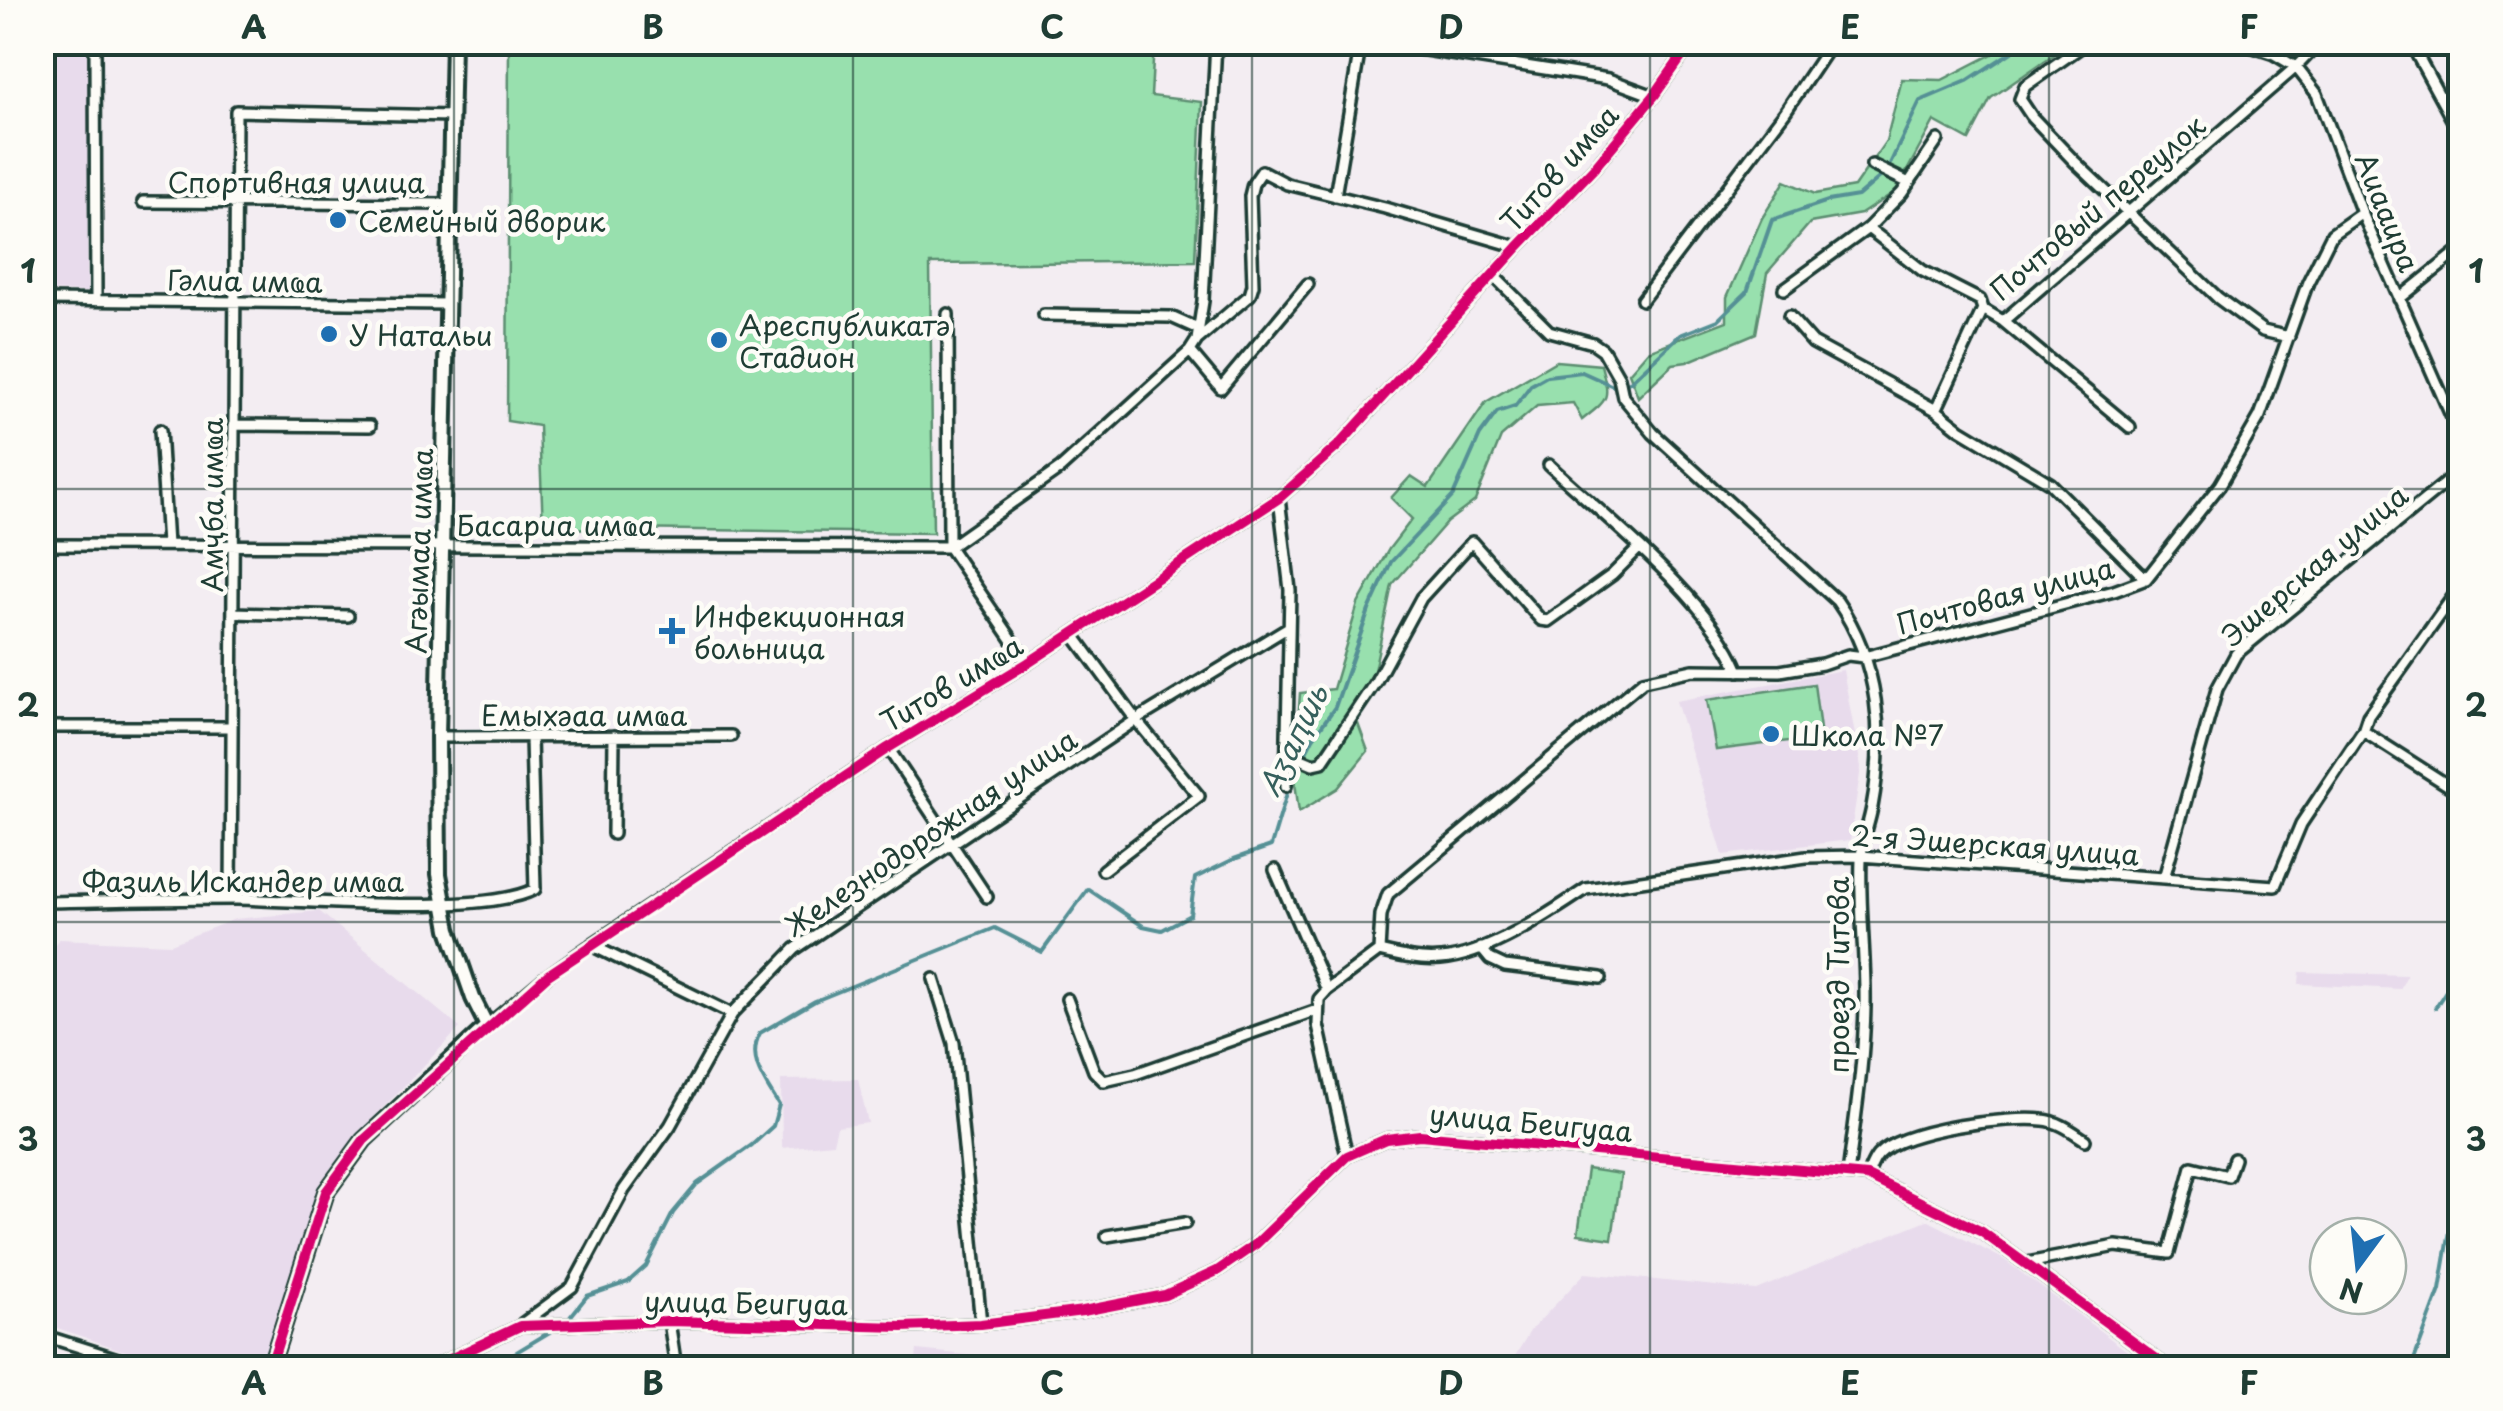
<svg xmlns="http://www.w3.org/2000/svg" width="2503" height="1411" viewBox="0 0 2503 1411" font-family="'Playpen Sans',sans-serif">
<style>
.built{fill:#e8dbec}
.green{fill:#98e0ae;stroke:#5c8e71;stroke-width:2.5}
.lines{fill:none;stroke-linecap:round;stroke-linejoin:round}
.stream{stroke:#559095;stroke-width:4}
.street-casing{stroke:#1f3d34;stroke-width:16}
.secondary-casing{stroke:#1f3d34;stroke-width:20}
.street{stroke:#fdfcf7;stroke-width:9}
.secondary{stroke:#fdfcf7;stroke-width:12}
.cycleway-casing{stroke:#fdfcf7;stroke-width:16}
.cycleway{stroke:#d6006c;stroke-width:10}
.grid{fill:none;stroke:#1f3d34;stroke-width:2.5;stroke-opacity:0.55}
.poi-dot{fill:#1f6fb2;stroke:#fdfcf7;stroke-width:4}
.labels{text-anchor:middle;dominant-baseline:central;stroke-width:9;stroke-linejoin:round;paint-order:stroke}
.street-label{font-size:28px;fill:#1f3d34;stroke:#fdfcf7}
.poi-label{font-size:28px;fill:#1f3d34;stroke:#fdfcf7;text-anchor:start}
.water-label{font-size:30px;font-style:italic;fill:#36605c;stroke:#fdfcf7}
.neatline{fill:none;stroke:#1f3d34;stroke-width:4}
.grid-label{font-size:32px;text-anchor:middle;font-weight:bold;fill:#1f3d34}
</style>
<rect width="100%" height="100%" fill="#f3edf2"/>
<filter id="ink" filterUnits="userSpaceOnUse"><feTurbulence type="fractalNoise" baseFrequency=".01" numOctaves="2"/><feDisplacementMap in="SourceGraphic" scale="20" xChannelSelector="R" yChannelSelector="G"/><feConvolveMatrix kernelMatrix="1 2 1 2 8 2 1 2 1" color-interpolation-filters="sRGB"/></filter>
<g filter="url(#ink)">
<!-- built -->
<path class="built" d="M43,42L89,43L87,292L43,291Z
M1843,670L1861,767L1850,840L1723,855L1676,701Z
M319,911L460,1028L353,1139L317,1189L264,1368H173L43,1323L42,956L47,945H54L59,939L171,944L235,919Z
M2300,972L2407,975L2400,989L2299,984Z
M858,1079L868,1123L837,1127L833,1143L782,1148L781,1080Z
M1927,1220L2003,1259L2150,1368H1508L1530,1331L1585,1273L1756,1290Z
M917,1350L1100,1368H1116H915Z"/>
<!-- green -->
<path class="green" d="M840,42L847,48L932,46V42L1154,43L1151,96L1202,102L1195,261L930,264L933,533L543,528L539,426L507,421L509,43Z
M2014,43H2058L2063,48L1991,98L1969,140L1934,121L1896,191L1861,214L1810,223L1767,273L1756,333L1687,362L1673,364L1638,397L1629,373L1648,351L1727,321V297L1762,218L1785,181L1815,194L1854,187L1886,141L1902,79L1942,80Z
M1556,361L1601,365C1610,399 1610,398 1582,420L1573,403L1537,406L1501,437L1475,501L1447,522L1392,585L1374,671L1353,710L1368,751L1338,788L1299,812L1294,775L1300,693L1333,689L1358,604L1389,549L1412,519L1391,498L1411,476L1428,487L1486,402Z
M1814,684L1821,737L1716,750L1707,700Z
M1587,1169L1621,1174L1612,1239L1578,1234Z"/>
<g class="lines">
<!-- stream -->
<path class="stream" d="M2435,1008L2460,969
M566,1322L587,1296L628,1282L646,1266L673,1213L697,1184L752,1145L773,1126L779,1105C765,1082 746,1059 760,1033L815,1001L995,928L1042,952L1088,889L1143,926L1162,930L1190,915L1195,878L1234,859L1271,846L1290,783L1313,738L1335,707L1369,610L1391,562L1453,496L1480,435L1497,412L1515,406L1531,385L1547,376L1582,372L1613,386L1630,382L1680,335L1718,320L1747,292L1772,220L1828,201L1858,196L1886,172L1920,101L1967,81L2027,42
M490,1368L558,1327
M2411,1368L2440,1290L2452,1219L2458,1203L2460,1183L2454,1167L2460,1149"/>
<defs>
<path id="street" d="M95,42L96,301
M1374,42L1608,79L1654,96
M2088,42L2025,86L2020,99L2032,117L2075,162L2218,298L2263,331L2289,337
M2238,42L2274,54L2296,67L2317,94L2362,213L2460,436
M2410,42L2460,134
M1872,165L1909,183
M1335,196L1361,42
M143,202L449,204
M1868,228L1923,271L1980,300L1983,309
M1493,275L1549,331L1593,343L1603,350L1619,378L1623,397L1653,433L1837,601C1879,661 1885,737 1872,807C1869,825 1861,842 1861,860C1859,908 1866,957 1865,1006C1864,1062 1855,1118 1848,1174
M1784,289L1868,228L1902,193L1938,140
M2399,299L2460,250
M42,300L448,304
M1642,300L1785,112L1832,42
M948,314L949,547L1028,663
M1044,315L1171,317L1198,329
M1789,316L1813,343L1936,410L1960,429L2050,483L2146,579
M2003,321L2130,427
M1197,340L1250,295L1253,285L1250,196L1253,184L1262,171L1287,184L1385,208L1518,247
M1190,351L1221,388L1308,284
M1936,410L1983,309L2003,321L2296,67L2320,42
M234,425L370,426
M160,430L167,545
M1549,465C1608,520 1708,597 1739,671
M1279,498L1290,590L1286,786
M42,545L949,547
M949,547L1061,468L1190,351L1197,340L1203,301L1216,42
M233,613L348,616
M1073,634L1136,720L1199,796L1103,870
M42,727H232
M2363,731L2460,793
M438,737L731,736
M888,748L987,897
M1289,754L1313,764L1322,762L1376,681L1421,598L1472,542L1541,620L1548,621L1612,575L1638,549
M2450,786L2460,767
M613,834L614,736
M1275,870L1327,990L1319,999L1318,1025L1347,1156
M2164,878L2217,689L2236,654L2460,471
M231,899L236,111L451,116
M42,902C107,901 171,899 236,899C300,900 485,916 535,889L531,737
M591,945L732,1014
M1481,948L1490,959L1505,966L1601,978
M1379,951C1400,956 1419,961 1441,959C1486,956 1549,914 1586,889L1806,857L1860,856L2275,886L2301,824L2363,731L2368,716L2460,587
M934,979L954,1043L981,1324
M1327,990L1379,951L1381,915L1388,894L1643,681L1693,670L1780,671L1822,664L1848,655L1864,657L2114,591L2146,579L2220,485L2260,416L2308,282L2332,234L2362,213
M1067,999L1094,1071L1104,1081L1135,1074L1317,1010
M487,1026L548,975L591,945L888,748L1028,663L1279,498L1339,445L1518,247L1594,168L1654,96L1692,42
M1867,1176C1870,1170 1873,1160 1878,1155C1902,1129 2009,1116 2043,1120C2059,1121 2073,1132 2085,1140
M1107,1236L1185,1223
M2027,1263L2116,1246L2169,1253L2192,1167L2228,1176L2234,1159
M669,1321L676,1368
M522,1324L572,1287L624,1190L670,1126L732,1014L795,949L1136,720L1287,628
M42,1335L146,1368
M431,1368L520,1326L669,1321L902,1327L981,1324L1083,1311L1165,1295L1217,1271L1256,1244L1347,1156L1386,1139L1420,1135L1867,1176L1982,1232L2169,1368"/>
<path id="secondary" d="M270,1368L326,1192L364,1140L487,1026L473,998L449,929L439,874L438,737L453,42"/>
</defs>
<!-- street casing -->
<use href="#street" class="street-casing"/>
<!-- secondary casing -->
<use href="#secondary" class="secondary-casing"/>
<!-- street -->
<use href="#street" class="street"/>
<!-- secondary -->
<use href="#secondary" class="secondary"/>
<defs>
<path id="cycleway" d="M270,1368L326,1192L364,1140L548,975L888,748L1028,663L1279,498L1339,445L1518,247L1594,168L1654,96L1692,42
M431,1368L520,1326L669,1321L902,1327L981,1324L1083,1311L1165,1295L1217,1271L1256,1244L1347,1156L1386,1139L1420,1135L1867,1176L1982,1232L2169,1368"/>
</defs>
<!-- cycleway casing -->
<use href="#cycleway" class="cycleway-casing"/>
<!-- cycleway -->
<use href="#cycleway" class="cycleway"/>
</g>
</g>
<!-- grid -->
<path class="grid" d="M454,42V1368M853,42V1368M1252,42V1368M1650,42V1368M2049,42V1368M42,489H2460M42,922H2460"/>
<!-- markers -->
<g class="poi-dot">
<circle cx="338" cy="220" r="10"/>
<circle cx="329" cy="334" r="10"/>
<circle cx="719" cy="340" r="10"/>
<path d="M667 616h10v10h10v10h-10v10h-10v-10h-10v-10h10z"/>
<circle cx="1771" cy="734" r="10"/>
</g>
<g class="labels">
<!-- street labels -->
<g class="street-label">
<text transform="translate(1559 168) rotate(-48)">Титов имҩа</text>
<text x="296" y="181">Спортивная улица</text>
<text transform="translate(2097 207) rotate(-40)">Почтовый переулок</text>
<text transform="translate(2388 212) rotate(68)">Аиааира</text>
<text transform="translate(245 280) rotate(1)">Гәлиа имҩа</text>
<text transform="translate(211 505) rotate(-90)">Амҷба имҩа</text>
<text x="556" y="524">Басариа имҩа</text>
<text transform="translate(418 551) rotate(-88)">Агәымаа имҩа</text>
<text transform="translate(2314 565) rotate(-40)">Эшерская улица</text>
<text transform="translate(2005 595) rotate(-15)">Почтовая улица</text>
<text transform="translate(951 683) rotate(-31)">Титов имҩа</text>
<text x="584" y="714">Емыхәаа имҩа</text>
<text transform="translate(930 832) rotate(-34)">Железнодорожная улица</text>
<text transform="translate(1995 844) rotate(4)">2-я Эшерская улица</text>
<text x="243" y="880">Фазиль Искандер имҩа</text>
<text transform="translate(1837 975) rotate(-90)">проезд Титова</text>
<text transform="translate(1531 1122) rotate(5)">улица Беигуаа</text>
<text transform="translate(746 1302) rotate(1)">улица Беигуаа</text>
</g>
<!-- poi labels -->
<g class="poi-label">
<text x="358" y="220">Семейный дворик</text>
<text x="739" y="324">Ареспубликатә<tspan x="739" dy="32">Стадион</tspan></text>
<text x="349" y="334">У Натальи</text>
<text x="694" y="615">Инфекционная<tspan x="694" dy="32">больница</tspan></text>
<text x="1791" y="734">Школа №7</text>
</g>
<!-- water labels -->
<g class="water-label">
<text transform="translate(1292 740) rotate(-64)">Аӡаԥшь</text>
</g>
</g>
<!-- margin -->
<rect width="2503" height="1411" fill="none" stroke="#fdfcf7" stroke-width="110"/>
<!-- north arrow -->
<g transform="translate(2358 1266) rotate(195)"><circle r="48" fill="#fdfcf7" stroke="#a4b0a9" stroke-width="2.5"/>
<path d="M0-8L18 38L0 25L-18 38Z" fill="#1f6fb2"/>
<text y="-15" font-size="28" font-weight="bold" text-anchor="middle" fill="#1f3d34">N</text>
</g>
<rect x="55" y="55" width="2393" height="1301" class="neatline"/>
<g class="grid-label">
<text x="254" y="39">A</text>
<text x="653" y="39">B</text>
<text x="1052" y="39">C</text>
<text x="1451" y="39">D</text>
<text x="1850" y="39">E</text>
<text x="2249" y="39">F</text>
<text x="28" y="283">1</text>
<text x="2476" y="283">1</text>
<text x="28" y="717">2</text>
<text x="2476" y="717">2</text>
<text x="28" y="1151">3</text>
<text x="2476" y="1151">3</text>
<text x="254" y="1395">A</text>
<text x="653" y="1395">B</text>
<text x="1052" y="1395">C</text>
<text x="1451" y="1395">D</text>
<text x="1850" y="1395">E</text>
<text x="2249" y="1395">F</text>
</g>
</svg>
